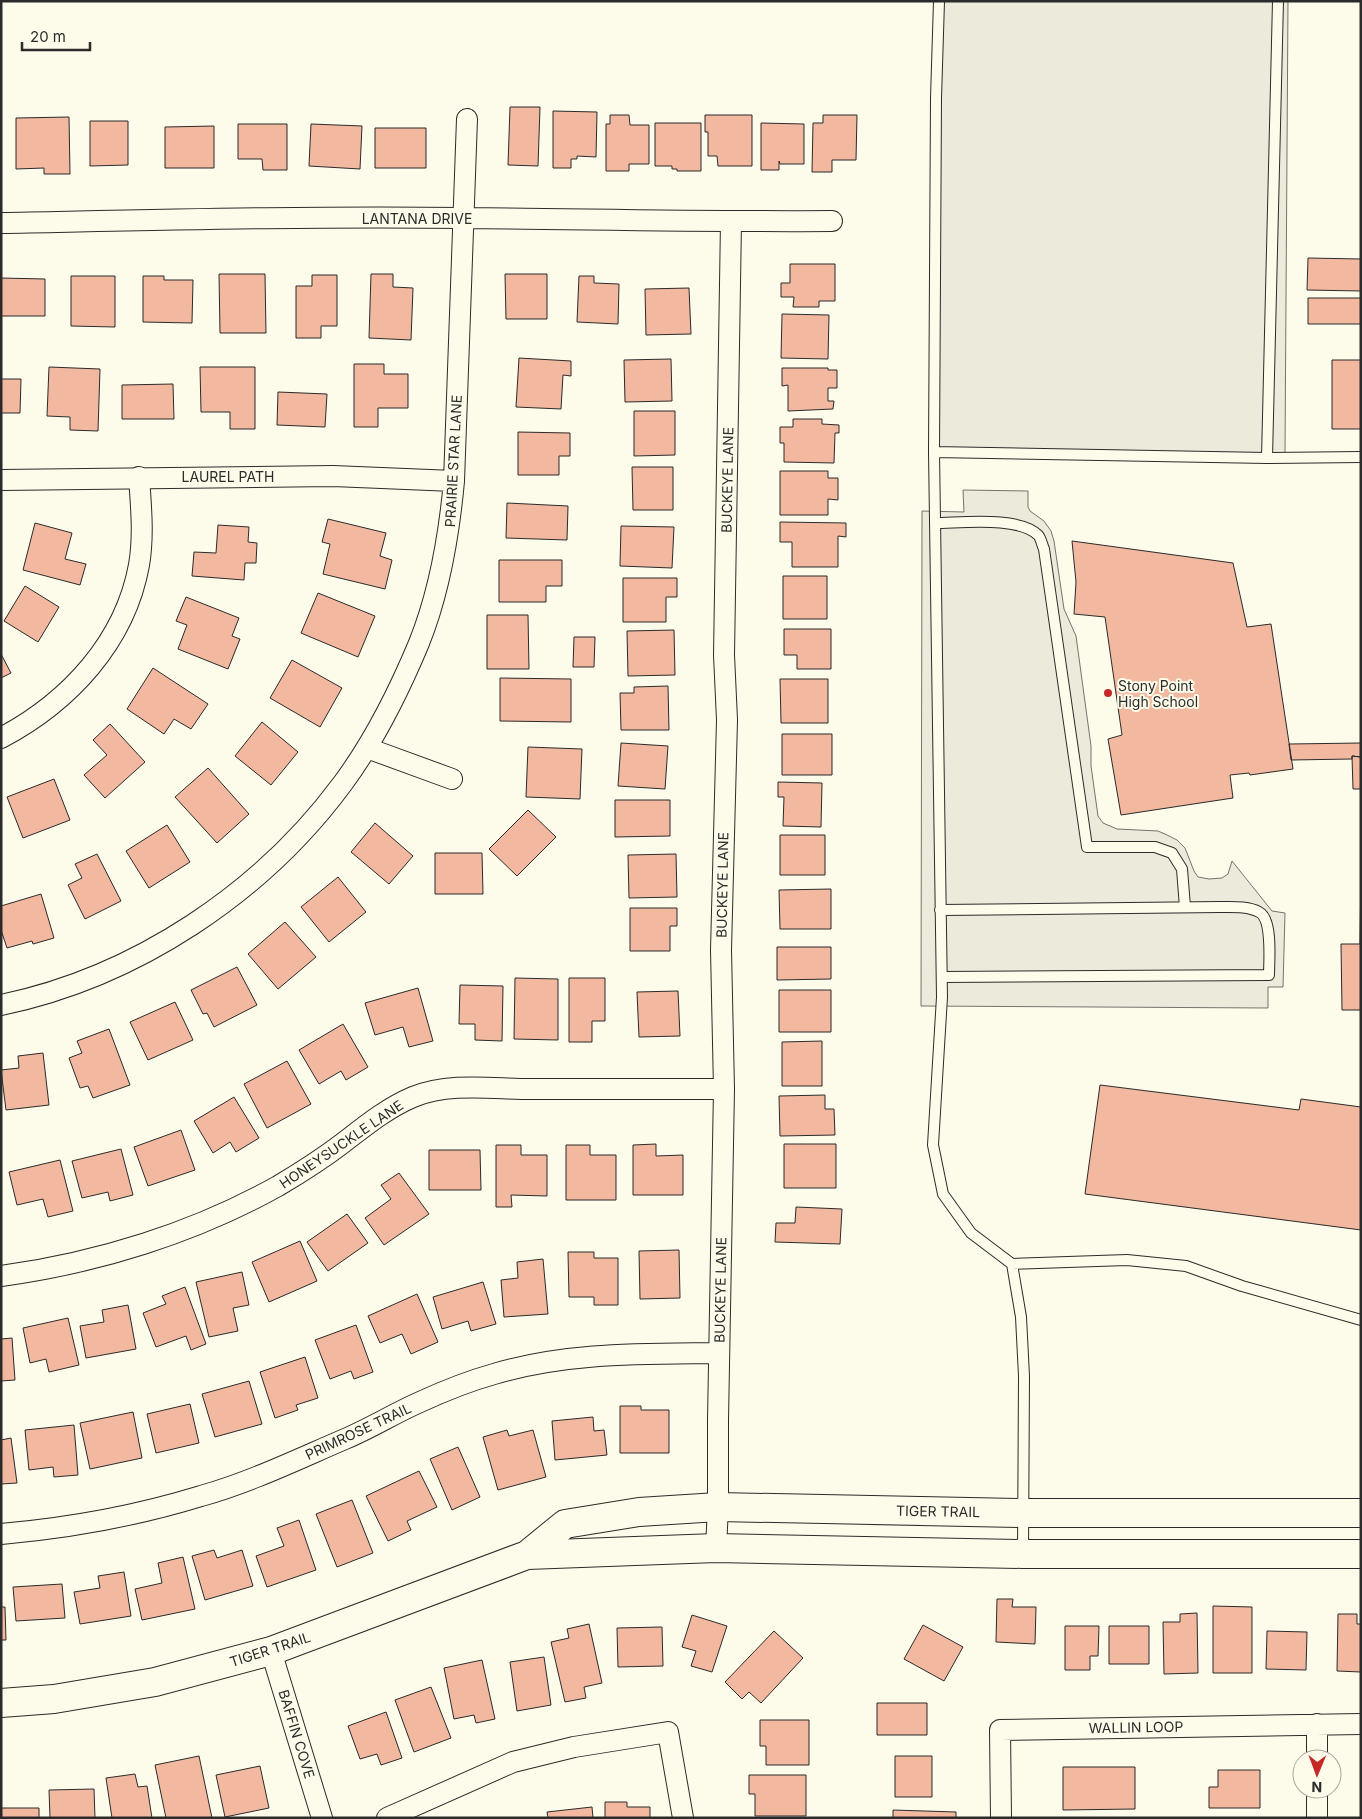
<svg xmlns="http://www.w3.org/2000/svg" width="1362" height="1819" viewBox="0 0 1362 1819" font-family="Inter,sans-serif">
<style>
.parking{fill:#eceadb;stroke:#74746e}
.building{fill:#f2b8a0;stroke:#2b2b2b}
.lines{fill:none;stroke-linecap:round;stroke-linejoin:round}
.lane-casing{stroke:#2b2b2b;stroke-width:12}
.street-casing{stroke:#2b2b2b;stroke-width:22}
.secondary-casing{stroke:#2b2b2b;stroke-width:30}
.lane{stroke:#fdfbea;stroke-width:10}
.street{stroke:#fdfbea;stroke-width:20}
.secondary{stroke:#fdfbea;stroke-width:28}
.poi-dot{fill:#c62828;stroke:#fdfbea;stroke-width:2}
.labels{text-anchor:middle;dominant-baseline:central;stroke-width:4;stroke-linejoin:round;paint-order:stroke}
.street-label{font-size:14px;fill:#2b2b2b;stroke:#fdfbea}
.poi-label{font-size:14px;fill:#2b2b2b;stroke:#fdfbea;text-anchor:start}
</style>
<rect width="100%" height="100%" fill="#fdfbea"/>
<!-- parking -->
<path class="parking" d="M939,1H1288L1285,453L934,452Z
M963,490L1028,491V507L1030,511L1044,521L1051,531L1054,541L1064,609L1076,636L1091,746V766L1098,816L1103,823L1117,829L1158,831L1167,835L1177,840L1185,848L1194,871L1198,877L1209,879L1222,878L1228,874L1232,861L1272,911L1285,913L1283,987H1268V1008L921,1006L922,511L964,512Z"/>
<!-- building -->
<path class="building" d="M510,107H540L538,166L508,165Z
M553,111L597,112L596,157L577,156V159H571V168H553Z
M610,115H629L630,125H649V164H629V171H606V124H610Z
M705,115H752V166H718L717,156H708V132H705Z
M823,115H857L856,160H832V172H812L813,123H823Z
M69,117L70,174H44V168L16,169V118Z
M90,121H128V165L90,166Z
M655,123H701V171H677V169H672V166H655Z
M761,123L804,124V164H780L779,161V170H761Z
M238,124H287V170H263L262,159H238Z
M311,124L362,126L360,169L309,166Z
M214,126V168H165V127Z
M375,128H426V168H375Z
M1308,258L1361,259V291L1307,290Z
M790,264H835V301H819V307H793L794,297H781V283H790Z
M219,274H265L266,333H220Z
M371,274H393V287L413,288L411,340L369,338Z
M505,274H547V319H506Z
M312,275H337V326H321V338H296V286H312Z
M71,276H115V327L71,326Z
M143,276H164V280H193L192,323L143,322Z
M579,276H594V283L619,284L618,324L577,322Z
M1,278L45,279V316H1Z
M689,288L691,334L646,335L645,289Z
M1308,298H1361V324H1308Z
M782,314L829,315L828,359L781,358Z
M519,358L571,361V376L563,375L561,409L516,407Z
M671,359L672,401L625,402L624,360Z
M1332,360H1361V429H1332Z
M354,364H384V374H408V408H378V427H354Z
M49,367L100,369L98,431L70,430V417L47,416Z
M200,367H255V429H230V412H201Z
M782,368H828V370H837V388H828V401H834L833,409L788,411V385L782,386Z
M1,379H21L20,413H1Z
M173,384L174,419H122V385Z
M278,392L327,394L325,427L277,425Z
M634,411H675V455L634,456Z
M793,419H822V424L839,425V433H835L834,463L784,462V443H780V427H793Z
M518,432L570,433V456H559V475H518Z
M632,467H673V510H633Z
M780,471H828V478H838V500L828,499V515H780Z
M507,503L568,506L567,540L506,538Z
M328,519L386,533L380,556L392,560L385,589L323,574L330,544L322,542Z
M780,522L846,523V537L838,536V567H792V542H780Z
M35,523L72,533L65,559L86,564L80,585L23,570Z
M218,525L249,527L248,542L257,543L256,563H245L244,580L192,576L194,552L216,553Z
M621,526L674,527L672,568L620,566Z
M1072,541L1233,563L1247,627L1271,624L1293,769L1250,775L1249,773L1230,775L1233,798L1121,815L1108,739L1122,735L1105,617L1074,614L1076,582Z
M499,560H562V586H546V602H499Z
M783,576H827V619H783Z
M623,578H677V597H666V622H623Z
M25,586L59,607L38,642L4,621Z
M318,593L375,616L358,657L301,633Z
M186,597L239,618L232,636L240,639L228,669L178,649L187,625L176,621Z
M487,615H528L529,669H487Z
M784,629H831V669H797V655H784Z
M674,630L675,675L628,676L627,631Z
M574,637H595L594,667H573Z
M1,654L11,673L1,678Z
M292,660L342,688L320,727L270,698Z
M153,668L208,704L191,729L174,719L164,734L127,709Z
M500,678L571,679V722L500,721Z
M780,679H828V723H781Z
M668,686L669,730H621L620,693H634V687Z
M262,722L298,752L271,785L235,756Z
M110,724L145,762L105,798L84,775L107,755L93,740Z
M782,734H832V775H782Z
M621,743L668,746L665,789L618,786Z
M1361,743V757L1352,756V759L1291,760L1289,744Z
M528,747L582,749L580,799L526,797Z
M1352,756L1361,757V789H1353Z
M208,768L249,814L217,843L175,797Z
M54,779L70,820L23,838L7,797Z
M778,782L822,783L821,827L783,826L784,797H778Z
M615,800H670V836L615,837Z
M528,810L556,837L517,876L489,849Z
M375,823L413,856L389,884L351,852Z
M167,825L190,862L149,888L126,851Z
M780,835H825V875H780Z
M435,853H482L483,894H435Z
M97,854L121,901L85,919L68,885L82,878L75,864Z
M676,854L677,897L629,898L628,855Z
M1361,867V1010H1342L1341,944H1360Z
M338,877L366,912L329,942L301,907Z
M831,889V929H780L779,890Z
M41,894L54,938L33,944L32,941L7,948L1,930V906Z
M630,908H677V926H670V951H630Z
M285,922L316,957L278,989L248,954Z
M777,947H831V979L777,980Z
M237,967L257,1005L214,1027L207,1013L203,1014L191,990Z
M515,978L558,979V1040L514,1039Z
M569,978H605V1021H592V1042H569Z
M460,985L503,986L502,1041L475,1040V1024H459Z
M418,988L433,1041L409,1047L403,1027L375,1035L365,1003Z
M779,990H831V1032H779Z
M678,991L680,1036L639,1037L637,992Z
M175,1002L193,1040L148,1060L130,1022Z
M343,1024L368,1067L346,1080L341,1071L319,1084L299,1050Z
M109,1029L130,1085L93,1098L88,1086L80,1088L69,1058L82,1053L77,1041Z
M822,1041V1086H782V1042Z
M43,1053L49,1105L6,1110L1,1070L19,1068L18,1056Z
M287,1061L311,1104L267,1128L244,1084Z
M1100,1085L1299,1110L1301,1099L1361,1107V1230L1085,1194Z
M825,1095V1109H834L835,1135L780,1136L779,1096Z
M234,1097L259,1138L236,1152L230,1142L213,1153L194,1121Z
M181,1130L195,1170L148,1186L134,1147Z
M656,1144V1156L683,1155V1195H633V1145Z
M784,1144H836V1188H784Z
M496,1145H521V1155H547V1196L511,1195L512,1207H496Z
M566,1145H590V1155H616V1200H566Z
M121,1149L133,1195L110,1201L108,1192L82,1198L72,1161Z
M429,1150H480L481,1190H429Z
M60,1160L73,1211L48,1217L43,1199L17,1205L9,1172Z
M399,1173L429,1214L384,1245L365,1218L391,1199L381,1185Z
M796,1207L842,1209L840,1244L775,1242L776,1223H795Z
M347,1214L368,1243L328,1271L307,1242Z
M300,1241L317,1281L269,1302L252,1262Z
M679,1250L680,1298L640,1299L639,1251Z
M568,1252H594V1258H618V1305H594V1297H569Z
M543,1259L548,1314L504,1317L501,1280L518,1278L517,1262Z
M242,1272L249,1305L233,1308L238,1331L209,1337L196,1282Z
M483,1282L496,1324L471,1331L468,1321L442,1329L433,1297Z
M185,1287L206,1344L191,1350L186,1336L156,1347L143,1313L166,1304L162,1296Z
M417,1294L438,1342L411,1354L402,1334L380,1343L368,1316Z
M128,1305L136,1349L86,1358L80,1326L104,1322L102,1310Z
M68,1318L79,1365L49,1372L46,1359L30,1363L23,1328Z
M356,1325L373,1372L354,1379L351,1371L330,1379L315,1340Z
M12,1338L15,1380L1,1381V1339Z
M305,1357L318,1398L296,1405L298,1410L275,1418L260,1372Z
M249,1381L262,1424L215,1437L202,1394Z
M190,1404L199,1443L156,1453L147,1414Z
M620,1406H641V1410H669V1453H620Z
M133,1412L142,1458L90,1469L80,1423Z
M593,1417L594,1431L604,1430L607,1455L555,1460L552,1421Z
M74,1425L78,1475L54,1477L53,1467L29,1470L25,1430Z
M507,1430L509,1436L533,1430L546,1477L498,1490L483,1437Z
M11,1438L17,1483L1,1484V1440Z
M458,1447L480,1497L452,1510L430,1459Z
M419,1471L437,1507L407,1521L411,1530L388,1541L366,1496Z
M352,1500L373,1553L337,1567L316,1514Z
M299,1520L316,1570L267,1587L256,1556L284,1546L277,1528Z
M214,1550L217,1558L242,1550L253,1586L205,1600L192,1556Z
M183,1557L195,1609L142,1620L135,1589L162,1583L158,1563Z
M124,1572L131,1616L80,1624L74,1592L100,1588L98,1576Z
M62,1584L65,1618L16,1621L13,1587Z
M997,1599H1013L1012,1607H1036L1035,1644L996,1642Z
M1213,1606L1252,1607V1673H1213Z
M1,1607H5L6,1640H1Z
M1197,1613L1198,1673L1164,1674L1163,1622H1180V1614Z
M1338,1614H1357V1624H1361V1672L1337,1671Z
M692,1615L727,1626L712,1672L691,1666L696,1651L682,1647Z
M589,1624L602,1683L584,1687L586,1698L565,1702L551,1642L569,1638L567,1629Z
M923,1625L963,1647L944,1681L904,1659Z
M1065,1626H1099L1098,1656H1090V1670H1065Z
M1109,1626H1149V1664H1109Z
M662,1627L663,1666L618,1667L617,1628Z
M774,1631L803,1658L761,1703L749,1692L742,1699L725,1682Z
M1267,1631L1307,1632L1306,1670L1266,1669Z
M544,1657L551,1705L517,1711L510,1662Z
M482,1660L495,1719L476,1723L474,1715L454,1719L444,1668Z
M431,1687L451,1738L414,1752L395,1700Z
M877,1703H927V1735H877Z
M386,1712L402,1758L381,1765L377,1754L360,1759L348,1726Z
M760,1720H809V1765H766V1746H760Z
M199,1756L212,1818H166L155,1765Z
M895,1756H932V1797H895Z
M260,1766L269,1808L225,1817L216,1775Z
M1063,1767H1135V1809L1063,1810Z
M1218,1770H1260V1808H1209V1787H1218Z
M135,1774L138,1787L147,1786L152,1818H112L106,1778Z
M749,1775H806V1816H755V1794H749Z
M94,1789L95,1818H50L49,1790Z
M605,1802H627V1807H650V1818H605Z
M592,1807L593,1818H548L547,1812Z
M1,1808H39V1818H1Z
M893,1810L956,1812V1818H893Z"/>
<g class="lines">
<defs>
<path id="lane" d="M939,1L936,98L934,452L942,997L933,1145L943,1194L971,1233L1012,1264L1021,1317L1024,1376L1023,1554
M934,452L1267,458L1361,457
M1267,458L1278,1
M935,523C961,523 1019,516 1038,535C1041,538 1042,545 1044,549L1087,847H1155L1172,853L1182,869L1185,907
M940,910L1220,907C1233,907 1248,906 1259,912C1273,919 1269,961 1269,975L942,977
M1012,1264L1127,1260L1186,1266L1242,1286L1361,1320"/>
<path id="street" d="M1,223C156,220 310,216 465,218C587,219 710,222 832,221
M1,480L333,476L454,481
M1,738C69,702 125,642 139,565C144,536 141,506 139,477
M367,748L452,779
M1,1005C136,977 262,893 343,783C374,741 399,691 419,643C440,591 449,536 454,481L467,119
M1,1276C97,1263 194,1233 278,1186C300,1173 322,1159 343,1143C365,1126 387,1108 413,1097C450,1082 493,1089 531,1089C596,1089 660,1089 724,1089
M1,1534C69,1528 136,1516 201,1496C251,1482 298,1459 345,1439C371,1428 395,1413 420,1402C444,1391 469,1381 494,1374C568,1352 643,1354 719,1353
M716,1548L718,1507V1420L724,1089L721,950L727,720L724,655L731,222
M271,1651L322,1818
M1317,1759V1724
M387,1818L513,1762L574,1747L668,1732L683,1818
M1001,1818L1000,1730L1361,1724
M1317,1818V1789"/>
<path id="secondary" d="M527,1555L565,1524L639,1512L718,1507L1023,1513H1361
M1,1703L54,1699L155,1682L271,1651L527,1555L716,1548L1023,1554H1361"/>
</defs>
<!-- lane casing -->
<use href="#lane" class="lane-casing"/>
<!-- street casing -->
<use href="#street" class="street-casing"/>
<!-- secondary casing -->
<use href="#secondary" class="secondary-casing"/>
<!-- lane -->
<use href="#lane" class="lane"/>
<!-- street -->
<use href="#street" class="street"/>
<!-- secondary -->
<use href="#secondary" class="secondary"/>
</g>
<!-- markers -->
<circle class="poi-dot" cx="1108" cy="693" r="5"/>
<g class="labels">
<!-- street labels -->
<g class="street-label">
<text x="417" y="218">LANTANA DRIVE</text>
<text transform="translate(453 461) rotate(-87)">PRAIRIE STAR LANE</text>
<text x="228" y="476">LAUREL PATH</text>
<text transform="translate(727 480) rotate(-89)">BUCKEYE LANE</text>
<text transform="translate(722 885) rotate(-89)">BUCKEYE LANE</text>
<text transform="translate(341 1144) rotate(-34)">HONEYSUCKLE LANE</text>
<text transform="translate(720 1290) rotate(-89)">BUCKEYE LANE</text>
<text transform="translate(358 1431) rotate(-25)">PRIMROSE TRAIL</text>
<text transform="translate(938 1511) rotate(1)">TIGER TRAIL</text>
<text transform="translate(270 1649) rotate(-18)">TIGER TRAIL</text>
<text transform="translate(1136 1727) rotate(-1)">WALLIN LOOP</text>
<text transform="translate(297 1734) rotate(73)">BAFFIN COVE</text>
</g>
<!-- poi labels -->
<g class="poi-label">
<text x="1118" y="685">Stony Point<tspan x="1118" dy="16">High School</tspan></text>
</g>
</g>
<!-- border -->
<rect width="1362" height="1819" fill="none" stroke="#2b2b2b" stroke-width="5"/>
<!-- north arrow -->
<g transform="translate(1317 1774) rotate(181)"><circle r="24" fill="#fdfbea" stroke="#a9a89e"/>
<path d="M0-4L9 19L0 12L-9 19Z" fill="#c62828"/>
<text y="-8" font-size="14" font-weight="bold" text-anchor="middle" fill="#2b2b2b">N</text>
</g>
<!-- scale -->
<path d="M22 42v8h68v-8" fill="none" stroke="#2b2b2b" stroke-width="2.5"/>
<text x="30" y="42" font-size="15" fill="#2b2b2b" stroke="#fdfbea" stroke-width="4" paint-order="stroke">20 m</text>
</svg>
